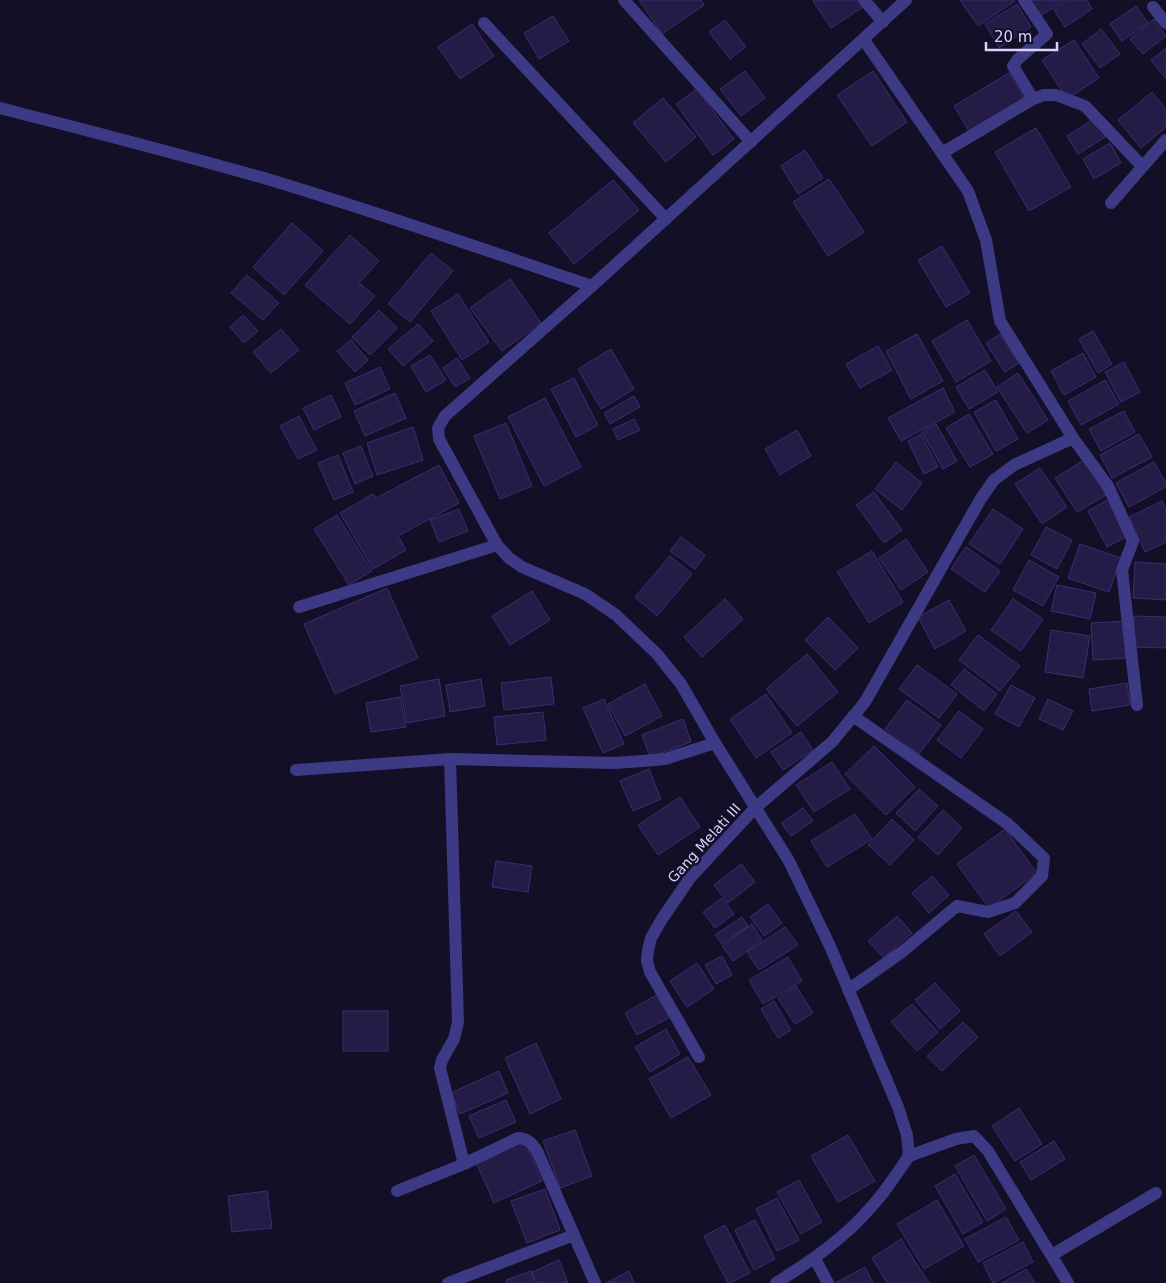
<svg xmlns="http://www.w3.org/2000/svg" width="1166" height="1283" viewBox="0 0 1166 1283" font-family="'DejaVu Sans',sans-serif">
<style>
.building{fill:#241b47;stroke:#3b2d73}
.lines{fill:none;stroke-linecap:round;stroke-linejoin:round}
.service{stroke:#3d3a85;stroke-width:12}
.minor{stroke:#3d3a85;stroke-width:12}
.tertiary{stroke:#3d3a85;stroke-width:12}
.labels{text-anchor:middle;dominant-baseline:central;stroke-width:5;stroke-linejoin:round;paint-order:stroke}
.street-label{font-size:14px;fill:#d9d4ff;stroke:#130f26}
</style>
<rect width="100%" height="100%" fill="#130f26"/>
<!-- building -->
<path class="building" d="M639,0H701L704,5L662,34Z
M815,0H858L863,7L831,28L813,1Z
M960,0H1014L1015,1L978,26Z
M1027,0H1066L1037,18Z
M1069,0H1087L1092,9L1065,27L1054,10Z
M1017,4L1031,27L999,48L985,24Z
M1136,6L1148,23L1122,41L1110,24Z
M553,16L569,41L539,59L524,33Z
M1154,19L1166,36L1143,54L1130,39Z
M725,20L746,47L730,59L709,32Z
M472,24L494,56L460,79L438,47Z
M1101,29L1120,54L1100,68L1082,44Z
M1074,40L1099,78L1067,99L1042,60Z
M1166,48V79L1151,60Z
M745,71L765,98L741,116L720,89Z
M873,71L907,122L872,146L837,95Z
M1009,73L1025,99L970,133L954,106Z
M697,89L734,139L713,155L676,104Z
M1152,92L1166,109V127L1141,148L1118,120Z
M663,98L696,137L666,162L633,123Z
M1095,118L1107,136L1078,154L1067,136Z
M1036,128L1071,187L1029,211L995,152Z
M1110,143L1121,163L1094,179L1083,159Z
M805,150L823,178L798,194L781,166Z
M829,179L864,232L828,256L793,202Z
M613,180L639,210L574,264L549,233Z
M292,223L323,251L284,295L253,267Z
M350,235L379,261L359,283L375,296L350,324L305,285Z
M942,246L970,293L946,307L918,260Z
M431,253L453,271L410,322L388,304Z
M247,275L279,303L263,320L231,293Z
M510,279L541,323L502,351L470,308Z
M458,294L489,342L462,360L431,311Z
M379,310L397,328L370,355L352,337Z
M243,315L258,331L244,343L230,327Z
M967,320L991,361L956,382L932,341Z
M418,324L433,341L403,366L388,349Z
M281,329L299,350L271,373L253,352Z
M1093,331L1112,364L1098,373L1079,339Z
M917,334L943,381L911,399L886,351Z
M1000,334L1019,363L1005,372L986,343Z
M351,340L368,360L355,372L337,351Z
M878,346L892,370L860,388L846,364Z
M611,349L634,389L601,409L578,369Z
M1083,353L1096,377L1064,395L1051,371Z
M430,355L446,380L426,392L411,366Z
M457,358L470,378L455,387L443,368Z
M1124,362L1140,392L1121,402L1105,372Z
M380,367L390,389L355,405L345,383Z
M985,370L998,392L969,409L956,387Z
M1018,373L1048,420L1027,433L997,387Z
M574,378L598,425L576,437L551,389Z
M1105,380L1119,404L1081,425L1068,401Z
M943,388L955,412L901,441L888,418Z
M395,393L406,418L365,436L354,411Z
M331,395L341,417L314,430L303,408Z
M634,396L640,407L610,424L604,413Z
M545,398L581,467L544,486L508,417Z
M996,400L1018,439L996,451L974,412Z
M1124,411L1135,432L1101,451L1089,429Z
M969,414L993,454L970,467L946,428Z
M299,416L317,450L298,459L280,426Z
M634,419L640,430L618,440L613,429Z
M506,423L532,486L500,499L474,436Z
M936,424L957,461L943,469L922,432Z
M413,427L423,460L377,475L367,443Z
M797,430L811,456L780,475L765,449Z
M921,434L938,467L924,474L908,441Z
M1139,434L1152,457L1112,478L1100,455Z
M361,446L373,476L355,484L343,453Z
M338,455L353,492L334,500L318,463Z
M1084,460L1106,495L1077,512L1055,478Z
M896,462L922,483L902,510L875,489Z
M1154,462L1166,483V487L1129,507L1116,483Z
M439,465L459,503L398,536L406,550L373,569L340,513L373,494L376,498Z
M1040,468L1067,507L1042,524L1015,484Z
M874,492L902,530L884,543L856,505Z
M1109,499L1128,536L1107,547L1088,511Z
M1162,501L1166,510V542L1145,552L1129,517Z
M459,509L468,531L439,542L430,520Z
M993,509L1023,529L1000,564L969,544Z
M337,515L372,571L349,585L314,529Z
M1046,527L1072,540L1057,569L1031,555Z
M681,537L705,555L695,569L670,551Z
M906,539L928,572L901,590L879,558Z
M1080,544L1121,558L1109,592L1068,578Z
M966,547L1000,571L985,592L951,569Z
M872,551L903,602L869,623L837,572Z
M670,556L692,574L657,616L635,597Z
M1029,560L1059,577L1043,606L1013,590Z
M1135,562L1166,564V600L1133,598Z
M1057,585L1096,593L1090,619L1051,611Z
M387,588L418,658L335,694L304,624Z
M532,591L550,620L510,645L492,616Z
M725,599L743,619L702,657L684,637Z
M1013,599L1043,619L1021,651L991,630Z
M949,600L966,631L935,649L918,617Z
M1134,616L1166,617V648L1133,647Z
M828,617L858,648L835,670L805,640Z
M1126,621L1127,658L1093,660L1091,623Z
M1051,630L1090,636L1083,678L1045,672Z
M978,635L1020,666L1000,691L959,660Z
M807,654L838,692L797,726L766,689Z
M917,665L957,694L939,718L899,689Z
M964,669L997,694L984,711L951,685Z
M551,677L554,704L504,710L501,683Z
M439,679L445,716L407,723L400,686Z
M481,679L485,706L450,712L446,685Z
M1127,683L1130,705L1092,711L1089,689Z
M645,684L662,716L625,736L608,704Z
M1011,685L1035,698L1019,727L995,714Z
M766,694L792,733L756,758L730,719Z
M400,697L406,727L371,732L366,703Z
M604,699L624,744L603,753L583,708Z
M1048,699L1073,711L1063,730L1039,719Z
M907,700L941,725L919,754L885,729Z
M959,711L983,729L961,758L937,740Z
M543,712L546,740L497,745L494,717Z
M683,719L691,742L650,757L642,735Z
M801,732L813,750L783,770L771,752Z
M874,746L915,787L886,815L845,774Z
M832,762L850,789L814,812L796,785Z
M649,769L661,799L633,811L620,781Z
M919,789L938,806L915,831L896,813Z
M680,797L700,827L658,855L638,825Z
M803,808L813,821L791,836L781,823Z
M943,810L962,828L938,855L918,837Z
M855,814L872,839L827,867L811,841Z
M892,819L914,840L890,865L868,845Z
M1005,829L1037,873L989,908L957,864Z
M496,861L532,866L528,892L492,887Z
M741,864L755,882L728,903L714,885Z
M932,876L949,895L929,913L912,893Z
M722,898L734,914L715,928L703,912Z
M768,904L782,923L764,936L750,917Z
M1016,911L1032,932L1000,956L984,934Z
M897,916L912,933L884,958L868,941Z
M742,917L748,926L722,944L715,935Z
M752,924L762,940L733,961L722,946Z
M785,927L798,945L759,970L747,952Z
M722,956L732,975L716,984L705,965Z
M788,957L802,981L763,1004L749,980Z
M697,963L714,989L687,1007L670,981Z
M935,983L960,1011L940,1029L915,1000Z
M796,986L813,1013L795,1024L778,998Z
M658,994L670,1017L637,1035L625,1013Z
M774,1001L791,1030L778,1038L761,1009Z
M912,1004L938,1032L917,1051L891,1022Z
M343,1011H388V1051H343Z
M963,1022L978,1037L942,1071L927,1056Z
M666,1029L680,1054L650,1072L635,1047Z
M536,1043L561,1099L530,1114L505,1058Z
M688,1057L711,1095L671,1118L649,1079Z
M499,1071L508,1093L460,1114L451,1093Z
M506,1100L516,1122L479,1138L469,1116Z
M1019,1108L1042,1144L1015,1161L992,1126Z
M575,1130L592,1176L560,1188L543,1141Z
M848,1135L875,1181L838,1202L811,1156Z
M525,1141L542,1181L494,1203L476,1162Z
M1054,1141L1065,1159L1031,1180L1020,1162Z
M974,1155L1006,1209L987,1221L955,1166Z
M955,1174L983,1222L963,1234L935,1186Z
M799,1180L822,1222L801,1234L777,1192Z
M545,1189L560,1230L527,1243L511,1201Z
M267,1191L272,1228L232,1232L228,1196Z
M777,1198L799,1240L777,1251L756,1209Z
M937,1200L964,1246L924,1269L897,1224Z
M1006,1217L1019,1240L978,1262L965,1239Z
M755,1220L775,1259L754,1270L735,1230Z
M725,1225L750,1273L730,1283H728L704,1236Z
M901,1239L929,1283H887L872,1258Z
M1023,1242L1033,1262L993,1283L983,1263Z
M559,1260L568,1283H537L532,1272Z
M865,1267L873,1283H835Z
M1026,1269L1035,1283H1002Z
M531,1271L535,1283H507L506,1280Z
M629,1271L634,1283H606Z"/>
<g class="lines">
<!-- service -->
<path class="service" d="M299,607L497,545"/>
<!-- minor -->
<path class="minor" d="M624,0L751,142
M864,0L883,22
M1024,0L1047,34L1018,59L1013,66L1033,99
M1153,7L1166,23
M484,23L666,219
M942,153L1033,99L1044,95H1056L1085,106L1142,166
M1111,203L1166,140
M1073,438L1108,486L1133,541L1122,570L1137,705
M450,759L458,1022L454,1039L442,1060L440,1068L464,1164
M296,770L450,759L614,763L643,761L665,759L715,743
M848,990L902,952L957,906L988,912L1015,903L1042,876L1044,858L1008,824L853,716
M699,1057L650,972L647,961L648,950L651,938L662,919L690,878L755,808L832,742L865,702L980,500L994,480L1014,465L1073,438L1000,321L986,240L968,191L864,40
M909,1156L956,1139L974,1136L988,1151L1068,1283
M397,1191L464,1164L518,1138C527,1138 532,1143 537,1151L595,1283
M1052,1255L1156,1193
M815,1259L828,1283
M448,1283L574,1235"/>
<!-- tertiary -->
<path class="tertiary" d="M0,108C93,132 185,155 277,182C383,214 488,251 592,286
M776,1283C811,1261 845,1238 872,1206C886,1191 897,1173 909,1156L907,1135L898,1107L830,946L789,861L715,743L681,684L657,654L616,615L585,594L522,567L509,558L497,545L439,439L438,428L445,416L592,286L906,0"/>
</g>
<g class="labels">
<!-- street labels -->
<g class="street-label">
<text transform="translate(704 843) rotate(-48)">Gang Melati III</text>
</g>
</g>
<!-- scale -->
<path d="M986 42v8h71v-8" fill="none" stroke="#d9d4ff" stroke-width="2.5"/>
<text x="994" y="42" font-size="15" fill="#d9d4ff" stroke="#130f26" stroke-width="4" paint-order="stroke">20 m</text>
</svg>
